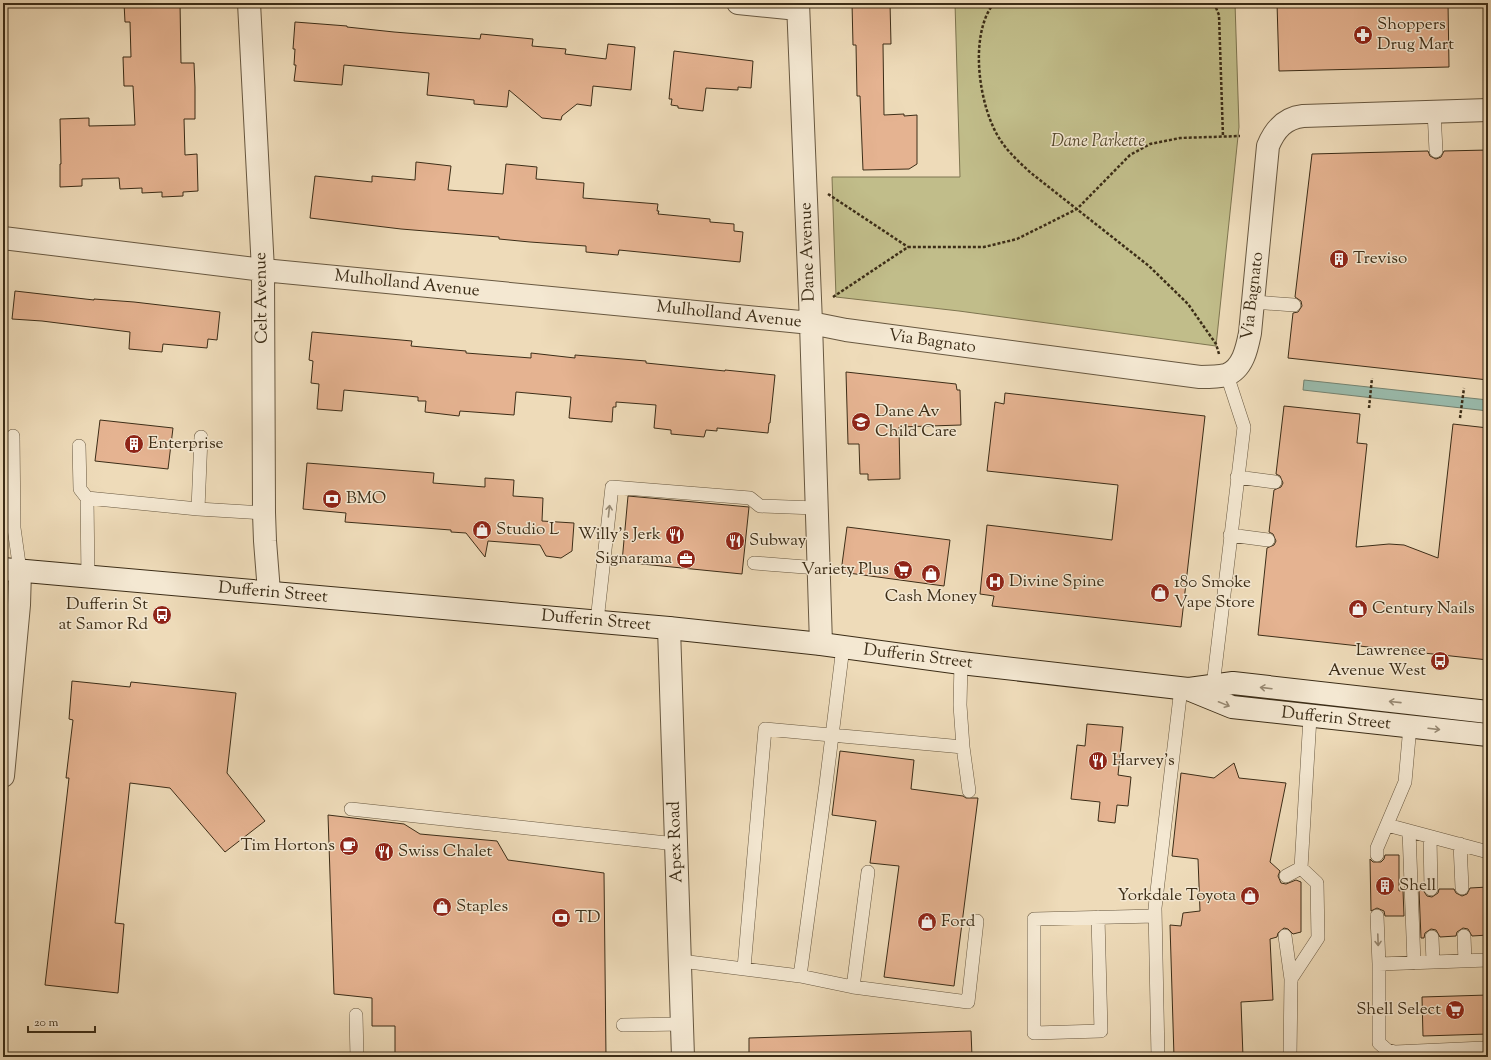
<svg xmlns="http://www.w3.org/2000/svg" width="1491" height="1060" viewBox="0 0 1491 1060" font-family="'Sorts Mill Goudy',serif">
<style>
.green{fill:#c1bd8a;stroke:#7e7550}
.water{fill:#9abbac;stroke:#748270}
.building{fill:#e5b391;stroke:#3c2d17}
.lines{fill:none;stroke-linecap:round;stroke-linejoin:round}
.service-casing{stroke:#685840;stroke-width:14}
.minor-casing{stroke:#685840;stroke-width:24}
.secondary-casing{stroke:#3c2d17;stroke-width:24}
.path{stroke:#3c2d17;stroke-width:2.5;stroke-dasharray:3 2;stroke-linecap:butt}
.service{stroke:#f4e8d2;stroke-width:13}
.minor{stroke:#f4e8d2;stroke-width:22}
.secondary{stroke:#f4e8d2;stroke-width:22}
.oneway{stroke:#988a74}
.labels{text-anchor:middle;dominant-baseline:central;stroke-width:3;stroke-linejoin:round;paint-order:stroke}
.poi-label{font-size:17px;fill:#3c2d17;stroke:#f4e8d2;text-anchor:start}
.park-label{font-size:17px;font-style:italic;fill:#574a2e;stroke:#f4e8d2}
.street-label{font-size:17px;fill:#3c2d17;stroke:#f4e8d2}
</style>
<rect width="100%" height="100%" fill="#eedbb9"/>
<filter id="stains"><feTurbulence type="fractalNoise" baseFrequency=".005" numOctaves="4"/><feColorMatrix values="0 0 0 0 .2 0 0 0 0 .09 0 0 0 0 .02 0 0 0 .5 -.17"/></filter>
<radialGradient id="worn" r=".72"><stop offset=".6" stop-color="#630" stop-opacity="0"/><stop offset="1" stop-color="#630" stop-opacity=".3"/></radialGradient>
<!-- green -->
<path class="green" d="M955,3H1235L1239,127L1216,346L959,311L836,297L832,177H960Z"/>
<!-- water -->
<path class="water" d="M1304,380L1488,400V411L1303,390Z"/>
<!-- building -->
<path class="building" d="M124,3H180L181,63H194L195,87V119H184L185,155L197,154L198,191L183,192V196L162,197V192L142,193V188L120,189L119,178L82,179V186L60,187V164H61L60,119L89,118V126L135,125L133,86H124L123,57H131L130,22H125Z
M852,3H890L891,44H883L884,115L904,114V116L917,115V164L909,169L863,170L860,96H857L856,45H853Z
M1277,3H1448L1449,67L1279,71Z
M295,22L347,26V27L394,32L480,39L481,34L533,39L532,46L566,49L565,54L606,59L608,44L635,47L631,90L593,86L591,106L577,104L562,116L561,120L542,118L509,90L507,107L474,104V100L427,95L429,73L344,65L342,85L294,81L296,65H294L295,49H293Z
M674,51L753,61L751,88L738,87V90L706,88L703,111L678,108V106L671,105L672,99H669Z
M1488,150V380L1288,358L1293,313L1298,312L1302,306L1301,301L1295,297L1312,154L1428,151L1430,156L1436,159L1441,157L1444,151Z
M416,162L451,166L448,190L503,194L506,164L537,167L536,179L584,183L583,198L658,204L657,211H659L658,214L710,219V222L734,224V231L743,232L740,262L619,250L618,255L586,252V246L530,242L499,239V237L401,229L310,218L315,176L372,182V176L415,180Z
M15,291L94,300V299L134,302L220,312L217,340L208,339L207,348L163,344L162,352L129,349L130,332L42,321L12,319Z
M312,332L412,341L411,346L466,351V353L531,358V353L575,358V355L646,361V363L725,371V370L775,375L770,423H769L768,433L717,428V431L706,430L704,437L671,434V430L654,428L656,405L616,402V407H613L612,422L569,418L571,397L516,392L514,415L460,411L459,416L425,412L426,401H418V397L344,390L342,411L317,409L319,384L311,383L313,361L309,360Z
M846,372L956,384L957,390H960L961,425L899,427L900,479L868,480V474H860L859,444H848Z
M1005,393L1205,416L1181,627L992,606L994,596L980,594L987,525L1112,540L1118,485L987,471L995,402L1004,404Z
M1284,406L1360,414L1357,443L1367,444L1356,547L1389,544L1404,545L1438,558L1453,424L1488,428V660L1258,635L1267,548L1274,545L1276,541L1273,534L1269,532L1274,490L1281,487L1283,483L1280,476L1276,474Z
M100,420L173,428L168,469L95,461Z
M307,463L434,473L433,483L485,487V478L514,480L513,496L543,498L542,521L574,523L572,551L561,558L546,556L540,545L488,541L485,557L466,533L451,532V530L345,522L346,513L303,509Z
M628,496L749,507L742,574L622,562Z
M847,527L950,540L944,586L841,572Z
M72,681L130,687L131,682L236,693L227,773L265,821L225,852L170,788L130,783L115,923L124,924L118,993L45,985L69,778H66L73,720L69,719Z
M1087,724L1123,727L1118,775L1131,777L1128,806L1117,805L1115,823L1098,821L1100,802L1071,799L1077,745L1085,746Z
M840,751L914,760L911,789L963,796L966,798H978L954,986L884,977L899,866L870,863L876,821L832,815Z
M1234,763L1239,778L1286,783L1270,862L1280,871L1278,876L1281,883L1286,884L1296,880L1301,882V932L1293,934L1288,929L1284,928L1278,933L1277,937L1270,939L1273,1000L1241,1002L1243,1057H1174L1170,925L1181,926L1183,913L1200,911L1198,859L1172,856L1181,773L1214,778Z
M328,815L404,824L420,834L497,841L508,860L604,873L606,1057H395V1026H372V998L334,994Z
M1385,855H1399V891L1403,890L1404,916H1385L1384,911L1377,908L1371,911L1370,859L1373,862H1381L1384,859Z
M1488,887V935L1472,936L1468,929L1463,928L1457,932L1456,936L1440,937L1436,930L1431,929L1425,933L1424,938H1421L1419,890H1423L1427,896L1432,897L1438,893L1439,889H1454L1456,893L1462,896L1467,894L1470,888Z
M1488,995V1034L1423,1036L1422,997Z
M971,1031L972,1057H749V1038Z"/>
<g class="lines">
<defs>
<path id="service" d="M1434,111L1436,151
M1253,302L1294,305
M13,436L14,528L20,571
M79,446L80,489L87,498
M1237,477L1275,482
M198,509L201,437
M1230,535L1268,540
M754,563L818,568
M88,578L87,498L198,509L264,513
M597,621L612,487L750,498L760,506L816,508
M961,663L960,705L963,747
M1213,686L1244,427L1227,375
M351,809L676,844
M1387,825L1488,852
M1409,831L1414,963
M1430,837L1431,889
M1460,844L1462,888
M1377,855V848L1405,782L1410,726
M1286,876L1301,868
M1377,916L1379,964
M1098,917L1101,1031L1034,1033V919L1155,916
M1285,936L1291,979
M1464,936L1465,961
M1432,937L1433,962
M1488,960L1379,964V1043L1387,1050L1395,1052L1484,1048L1488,1046
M681,961L800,976L853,987L968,1002L977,921
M744,968L765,729L963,747L969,791
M800,976L826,784L843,647
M853,987L868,872
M356,1015L357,1057
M623,1025L682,1024
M1158,1057L1155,908L1181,688
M1290,1057L1291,979L1318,938L1317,883L1301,868L1310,717"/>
<path id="minor" d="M249,3L263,270L264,513L265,541L269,592
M738,3L798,9
M798,3L811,323L821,644
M3,238L263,270L811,323L846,330L1200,377C1209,377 1218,377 1226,375C1243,369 1247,348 1250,333L1268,146C1275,129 1285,118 1303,116L1488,110
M669,628L683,1057
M3,776L19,605L20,571"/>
<path id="secondary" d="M3,569L669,628L821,644L961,663L1188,689L1232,707L1488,735
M1189,689L1233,683L1488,712"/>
</defs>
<!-- service casing -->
<use href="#service" class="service-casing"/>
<!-- minor casing -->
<use href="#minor" class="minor-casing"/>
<!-- secondary casing -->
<use href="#secondary" class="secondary-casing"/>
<!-- path -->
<path class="path" d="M994,3C968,35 979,109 1001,141C1009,153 1020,163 1031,173L1149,266L1188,304L1216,344L1219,354
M1214,3L1219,15L1223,137
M828,194L908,247
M833,297L908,247H984L1017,239L1077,209L1130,155L1150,144L1180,138L1240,136
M1369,408L1372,378
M1460,418L1464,388"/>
<!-- service -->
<use href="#service" class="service"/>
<!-- minor -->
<use href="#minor" class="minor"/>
<!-- secondary -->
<use href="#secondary" class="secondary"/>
</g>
<!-- one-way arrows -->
<defs><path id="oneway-shaft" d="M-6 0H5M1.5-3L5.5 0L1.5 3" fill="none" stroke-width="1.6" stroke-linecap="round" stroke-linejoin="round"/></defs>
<g class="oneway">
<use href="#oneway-shaft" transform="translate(609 511) rotate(-84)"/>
<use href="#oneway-shaft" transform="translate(1266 688) rotate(-173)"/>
<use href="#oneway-shaft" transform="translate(1395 702) rotate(-174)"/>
<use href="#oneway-shaft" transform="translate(1224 704) rotate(22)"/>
<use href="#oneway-shaft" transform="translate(1434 729) rotate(7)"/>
<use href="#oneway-shaft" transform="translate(1378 940) rotate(88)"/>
</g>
<!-- icons -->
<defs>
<symbol id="pharmacy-disc" viewBox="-11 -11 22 22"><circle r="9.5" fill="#8f2418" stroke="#f4e8d2"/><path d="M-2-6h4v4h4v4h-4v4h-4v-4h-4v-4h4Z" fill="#fff"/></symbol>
<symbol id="building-disc" viewBox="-11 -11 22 22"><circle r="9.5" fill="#8f2418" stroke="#f4e8d2"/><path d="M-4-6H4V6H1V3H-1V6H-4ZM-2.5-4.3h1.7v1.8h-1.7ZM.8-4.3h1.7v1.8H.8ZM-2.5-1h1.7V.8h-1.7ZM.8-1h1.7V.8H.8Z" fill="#fff"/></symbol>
<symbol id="school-disc" viewBox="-11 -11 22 22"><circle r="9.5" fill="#8f2418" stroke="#f4e8d2"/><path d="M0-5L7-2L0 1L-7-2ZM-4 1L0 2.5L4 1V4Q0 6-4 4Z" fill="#fff"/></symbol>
<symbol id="bank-disc" viewBox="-11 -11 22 22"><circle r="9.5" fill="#8f2418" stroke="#f4e8d2"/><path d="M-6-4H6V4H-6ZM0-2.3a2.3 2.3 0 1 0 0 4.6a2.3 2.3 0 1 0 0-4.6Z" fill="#fff"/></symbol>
<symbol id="shop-disc" viewBox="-11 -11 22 22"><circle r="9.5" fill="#8f2418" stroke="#f4e8d2"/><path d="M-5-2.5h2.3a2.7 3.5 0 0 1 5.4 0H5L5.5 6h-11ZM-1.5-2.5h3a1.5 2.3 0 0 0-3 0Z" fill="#fff"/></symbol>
<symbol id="restaurant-disc" viewBox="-11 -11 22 22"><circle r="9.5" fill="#8f2418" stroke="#f4e8d2"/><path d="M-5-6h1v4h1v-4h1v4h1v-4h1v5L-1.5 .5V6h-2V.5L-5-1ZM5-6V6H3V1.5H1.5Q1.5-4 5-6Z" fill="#fff"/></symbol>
<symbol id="office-disc" viewBox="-11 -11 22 22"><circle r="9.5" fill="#8f2418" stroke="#f4e8d2"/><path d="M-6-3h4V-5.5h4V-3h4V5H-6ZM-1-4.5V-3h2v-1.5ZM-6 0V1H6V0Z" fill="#fff"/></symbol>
<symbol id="supermarket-disc" viewBox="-11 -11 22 22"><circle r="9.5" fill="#8f2418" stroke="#f4e8d2"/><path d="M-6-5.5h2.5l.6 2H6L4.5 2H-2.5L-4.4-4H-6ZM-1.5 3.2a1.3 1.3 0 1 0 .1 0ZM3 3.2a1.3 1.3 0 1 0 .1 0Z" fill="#fff"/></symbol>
<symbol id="hospital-disc" viewBox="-11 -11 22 22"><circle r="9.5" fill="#8f2418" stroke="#f4e8d2"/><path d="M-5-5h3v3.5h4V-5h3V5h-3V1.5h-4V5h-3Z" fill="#fff"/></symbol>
<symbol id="bus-disc" viewBox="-11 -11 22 22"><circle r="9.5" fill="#8f2418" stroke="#f4e8d2"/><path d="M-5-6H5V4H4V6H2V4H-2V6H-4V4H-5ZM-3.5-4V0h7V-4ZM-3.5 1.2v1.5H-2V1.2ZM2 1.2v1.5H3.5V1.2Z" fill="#fff"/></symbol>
<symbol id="cafe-disc" viewBox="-11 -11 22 22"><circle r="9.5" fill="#8f2418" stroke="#f4e8d2"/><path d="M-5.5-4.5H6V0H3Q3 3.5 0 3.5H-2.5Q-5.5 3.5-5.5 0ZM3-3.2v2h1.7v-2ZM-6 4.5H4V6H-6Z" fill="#fff"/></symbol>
</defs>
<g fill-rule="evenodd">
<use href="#pharmacy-disc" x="1352" y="24" width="22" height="22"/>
<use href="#building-disc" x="1328" y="248" width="22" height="22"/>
<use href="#school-disc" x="850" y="411" width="22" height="22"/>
<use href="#building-disc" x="123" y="433" width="22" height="22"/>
<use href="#bank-disc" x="321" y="488" width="22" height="22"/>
<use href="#shop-disc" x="471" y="519" width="22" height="22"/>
<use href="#restaurant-disc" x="664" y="524" width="22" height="22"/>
<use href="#restaurant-disc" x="724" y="530" width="22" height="22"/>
<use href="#office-disc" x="675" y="548" width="22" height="22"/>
<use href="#supermarket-disc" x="892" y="559" width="22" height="22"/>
<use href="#shop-disc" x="920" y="563" width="22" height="22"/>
<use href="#hospital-disc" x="984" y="571" width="22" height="22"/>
<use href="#shop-disc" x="1149" y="582" width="22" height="22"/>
<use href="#shop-disc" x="1347" y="598" width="22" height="22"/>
<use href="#bus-disc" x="151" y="604" width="22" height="22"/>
<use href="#bus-disc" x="1429" y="650" width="22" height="22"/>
<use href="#restaurant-disc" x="1087" y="750" width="22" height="22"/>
<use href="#cafe-disc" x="338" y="835" width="22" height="22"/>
<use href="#restaurant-disc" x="373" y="841" width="22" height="22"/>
<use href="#building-disc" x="1374" y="875" width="22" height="22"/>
<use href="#shop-disc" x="1239" y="885" width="22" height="22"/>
<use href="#shop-disc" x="431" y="896" width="22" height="22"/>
<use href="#bank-disc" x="550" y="907" width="22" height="22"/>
<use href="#shop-disc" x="916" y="911" width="22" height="22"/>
<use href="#supermarket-disc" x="1444" y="999" width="22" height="22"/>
</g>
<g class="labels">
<!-- poi labels -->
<g class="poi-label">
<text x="1377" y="25">Shoppers<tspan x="1377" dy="20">Drug Mart</tspan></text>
<text x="1353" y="259">Treviso</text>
<text x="875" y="412">Dane Av<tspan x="875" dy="20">Child Care</tspan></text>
<text x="148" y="444">Enterprise</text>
<text x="346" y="499">BMO</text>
<text x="496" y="530">Studio L</text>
<text x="661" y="535" text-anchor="end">Willy's Jerk</text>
<text x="749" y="541">Subway</text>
<text x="672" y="559" text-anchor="end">Signarama</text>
<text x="889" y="570" text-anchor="end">Variety Plus</text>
<text x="1009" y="582">Divine Spine</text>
<text x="1174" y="583">180 Smoke<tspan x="1174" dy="20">Vape Store</tspan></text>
<text x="931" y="597" text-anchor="middle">Cash Money</text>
<text x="148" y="605" text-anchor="end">Dufferin St<tspan x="148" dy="20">at Samor Rd</tspan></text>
<text x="1372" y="609">Century Nails</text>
<text x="1426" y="651" text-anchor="end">Lawrence<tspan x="1426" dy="20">Avenue West</tspan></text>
<text x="1112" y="761">Harvey's</text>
<text x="335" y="846" text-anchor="end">Tim Hortons</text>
<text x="398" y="852">Swiss Chalet</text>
<text x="1399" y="886">Shell</text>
<text x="1236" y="896" text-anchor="end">Yorkdale Toyota</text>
<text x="456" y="907">Staples</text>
<text x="575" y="918">TD</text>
<text x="941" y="922">Ford</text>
<text x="1441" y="1010" text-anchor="end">Shell Select</text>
</g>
<!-- park labels -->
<g class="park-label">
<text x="1098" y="142">Dane Parkette</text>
</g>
<!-- street labels -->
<g class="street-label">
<text transform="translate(808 252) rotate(-92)">Dane Avenue</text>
<text transform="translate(407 284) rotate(6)">Mulholland Avenue</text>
<text transform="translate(1253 296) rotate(-83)">Via Bagnato</text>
<text transform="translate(262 298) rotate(-91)">Celt Avenue</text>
<text transform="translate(729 315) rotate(6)">Mulholland Avenue</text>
<text transform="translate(932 342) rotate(8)">Via Bagnato</text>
<text transform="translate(273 593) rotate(5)">Dufferin Street</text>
<text transform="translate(596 621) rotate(5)">Dufferin Street</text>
<text transform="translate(918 657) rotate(7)">Dufferin Street</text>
<text transform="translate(1336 719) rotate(6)">Dufferin Street</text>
<text transform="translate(676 842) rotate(-92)">Apex Road</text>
</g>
</g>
<!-- margin -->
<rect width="1491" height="1060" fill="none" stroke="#eedbb9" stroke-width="16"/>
<rect x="4" y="4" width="1483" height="1052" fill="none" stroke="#3c2d17" stroke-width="2"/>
<rect x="8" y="8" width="1475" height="1044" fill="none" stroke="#3c2d17"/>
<!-- scale -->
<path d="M28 1026v6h67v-6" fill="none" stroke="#3c2d17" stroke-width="2"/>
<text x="34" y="1026" font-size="12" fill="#3c2d17" stroke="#f4e8d2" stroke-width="3" paint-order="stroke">20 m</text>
<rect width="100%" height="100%" filter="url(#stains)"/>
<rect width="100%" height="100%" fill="url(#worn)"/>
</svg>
